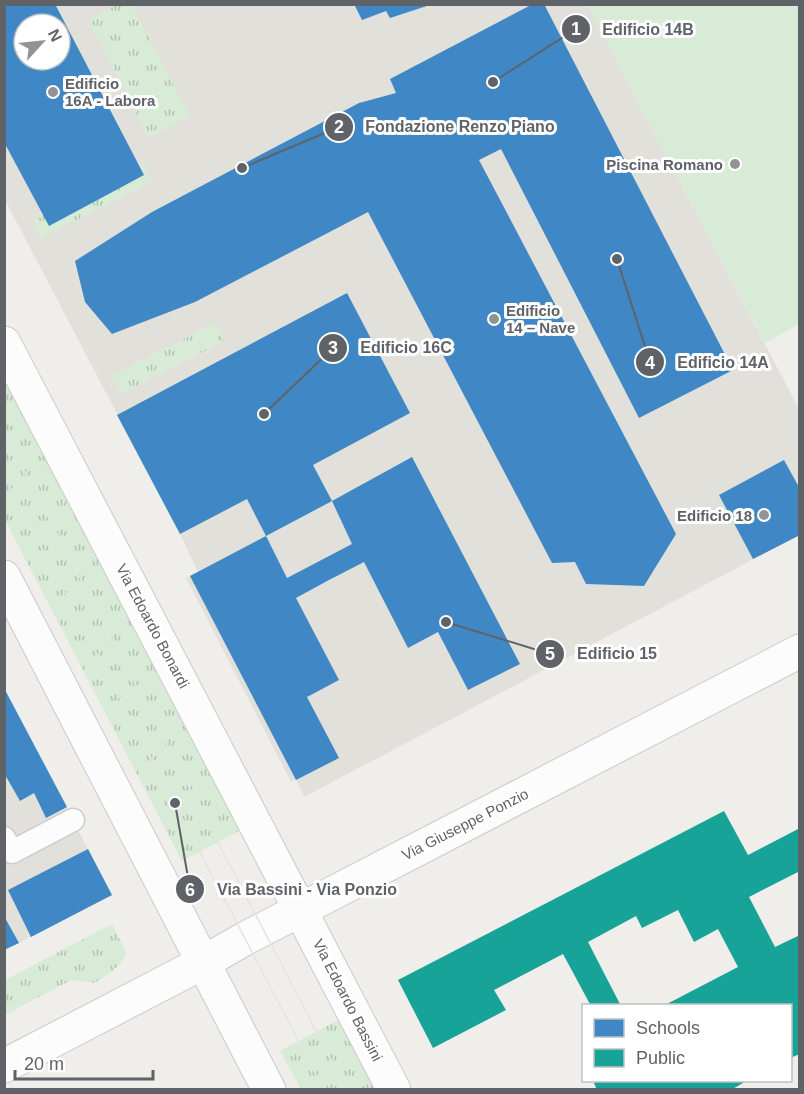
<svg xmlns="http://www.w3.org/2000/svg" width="804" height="1094" viewBox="0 0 804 1094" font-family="Helvetica,sans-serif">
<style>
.education{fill:#e2e0da;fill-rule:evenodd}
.grass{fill:url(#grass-tufts)}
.garden{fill:#d8ebd6}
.schools{fill:#3f88c5;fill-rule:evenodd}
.public{fill:#17a398}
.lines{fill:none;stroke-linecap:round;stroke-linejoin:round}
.lane-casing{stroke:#cbcccc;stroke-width:25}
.secondary-casing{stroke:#cacacb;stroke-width:35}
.lane{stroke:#fdfcfc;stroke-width:22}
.secondary{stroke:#fdfcfc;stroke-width:33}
.tram{stroke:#e4e4e4;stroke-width:1.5}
.poi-dot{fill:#919496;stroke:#fff;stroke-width:2}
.labels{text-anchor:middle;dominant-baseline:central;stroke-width:6;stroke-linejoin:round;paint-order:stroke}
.poi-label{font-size:15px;font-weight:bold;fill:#5f6368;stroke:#fff;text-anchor:start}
.street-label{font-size:15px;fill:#5f6368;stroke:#fff}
.leader{fill:none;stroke:#5f6368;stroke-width:2}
.callout-dot{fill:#5f6368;stroke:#fff;stroke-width:2}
.mark-label{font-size:18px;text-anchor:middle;font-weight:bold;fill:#fff}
.callout-label{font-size:16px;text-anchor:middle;font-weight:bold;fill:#5f6368;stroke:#fff;stroke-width:6;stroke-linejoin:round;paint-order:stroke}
</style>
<defs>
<pattern id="grass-tufts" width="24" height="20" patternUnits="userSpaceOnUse" patternTransform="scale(1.5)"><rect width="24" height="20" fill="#d8ebd6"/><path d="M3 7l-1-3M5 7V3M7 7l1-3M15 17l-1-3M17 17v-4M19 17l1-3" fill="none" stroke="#b2c2b1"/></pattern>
</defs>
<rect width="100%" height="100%" fill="#efeeea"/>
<!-- education -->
<path class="education" d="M4,5H587L799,409V535L304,797L296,780L291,782L186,578L198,572L180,534L5,200ZM24,24H60V60H24Z
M4,688L112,895L5,950H4Z"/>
<!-- grass -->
<path class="grass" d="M117,5H132L190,116L149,138L88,19Z
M143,164L152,182L41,238L33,221Z
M215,323L224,341L121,394L111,376Z
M4,376L241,830L182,861L5,520Z
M112,924L127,954L119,965L106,976L95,983L71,980L5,1015V980Z
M340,1019L376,1089H301L280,1051Z"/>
<!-- garden -->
<path class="garden" d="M587,5H799V324L765,343Z"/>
<!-- schools -->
<path class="schools" d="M4,4H55L144,175L49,226L4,142ZM24,24H60V60H24Z
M354,4H430V5L390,18L386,11L362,20Z
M533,4H544L733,370L639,418L501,149L479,160L676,534L644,586L586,584L575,562L552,563L368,212L195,302L112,334L85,302L75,261L152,212L359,103L396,93L390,79Z
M347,293L410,413L313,465L332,501L412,457L520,664L468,690L438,632L408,648L364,562L329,580L296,598L339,680L307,697L339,758L296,780L190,576L266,536L287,578L352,544L332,501L266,536L247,499L180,534L117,415Z
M784,460L800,489V535L753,559L719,495Z
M4,688L67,807L46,818L34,793L20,801L4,773Z
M88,849L112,895L31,937L8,890Z
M4,916L19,943L4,950Z"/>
<!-- public -->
<path class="public" d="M724,811L748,855L800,828V871L749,897L775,947L800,935V1054L790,1058V1006H663L738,967L718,929L694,942L678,910L642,928L636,916L588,942L621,1006H591L563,954L494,990L506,1010L433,1048L398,980Z
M600,1080H748L731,1090H597L594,1083Z"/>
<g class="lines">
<defs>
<path id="lane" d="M4,838L12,852L73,820"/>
<path id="secondary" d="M4,343L394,1090
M4,577L269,1090
M4,1066L204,962L246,938L800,651"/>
</defs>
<!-- lane casing -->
<use href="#lane" class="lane-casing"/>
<!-- secondary casing -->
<use href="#secondary" class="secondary-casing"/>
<!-- lane -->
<use href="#lane" class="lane"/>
<!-- secondary -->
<use href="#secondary" class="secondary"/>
<!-- tram -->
<path class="tram" d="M4,432L347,1090
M4,476L324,1090"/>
</g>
<!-- markers -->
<g class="poi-dot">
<circle cx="53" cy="92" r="6"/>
<circle cx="735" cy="164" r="6"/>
<circle cx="494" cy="319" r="6"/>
<circle cx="764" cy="515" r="6"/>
</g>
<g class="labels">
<!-- poi labels -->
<g class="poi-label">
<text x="65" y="83">Edificio<tspan x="65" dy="17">16A - Labora</tspan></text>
<text x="723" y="164" text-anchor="end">Piscina Romano</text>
<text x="506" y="310">Edificio<tspan x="506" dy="17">14 – Nave</tspan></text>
<text x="752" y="515" text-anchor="end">Edificio 18</text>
</g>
<!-- street labels -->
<g class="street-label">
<text transform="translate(153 626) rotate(62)">Via Edoardo Bonardi</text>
<text transform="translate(465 824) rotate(-27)">Via Giuseppe Ponzio</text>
<text transform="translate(348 1000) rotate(63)">Via Edoardo Bassini</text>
</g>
</g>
<!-- callouts -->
<path class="leader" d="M493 82L576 29M242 168L339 127M264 414L333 348M617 259L650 362M446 622L550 654M175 803L190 889"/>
<g class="callout-dot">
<circle cx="493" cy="82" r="6"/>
<circle cx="242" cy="168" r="6"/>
<circle cx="264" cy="414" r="6"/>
<circle cx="617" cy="259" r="6"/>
<circle cx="446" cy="622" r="6"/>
<circle cx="175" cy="803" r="6"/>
<circle cx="576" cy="29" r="15"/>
<circle cx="339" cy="127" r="15"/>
<circle cx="333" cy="348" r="15"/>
<circle cx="650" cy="362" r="15"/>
<circle cx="550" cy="654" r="15"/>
<circle cx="190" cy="889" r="15"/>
</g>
<g class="mark-label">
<text x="576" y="35">1</text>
<text x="339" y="133">2</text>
<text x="333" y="354">3</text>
<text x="650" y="369">4</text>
<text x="550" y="660">5</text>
<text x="190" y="896">6</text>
</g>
<g class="callout-label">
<text x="648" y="35">Edificio 14B</text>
<text x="460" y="132">Fondazione Renzo Piano</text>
<text x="406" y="353">Edificio 16C</text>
<text x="723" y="368">Edificio 14A</text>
<text x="617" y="659">Edificio 15</text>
<text x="307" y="895">Via Bassini - Via Ponzio</text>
</g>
<!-- border -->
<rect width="804" height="1094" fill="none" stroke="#5f6368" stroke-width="12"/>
<!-- legend -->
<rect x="582" y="1004" width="210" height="78" fill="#ffffff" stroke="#bfc1c3" stroke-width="1.5"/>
<rect x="594" y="1019" width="30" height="18" fill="#3f88c5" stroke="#bfc1c3" stroke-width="1.5"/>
<text x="636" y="1034" font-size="18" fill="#5f6368">Schools</text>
<rect x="594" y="1049" width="30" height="18" fill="#17a398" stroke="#bfc1c3" stroke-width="1.5"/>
<text x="636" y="1064" font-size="18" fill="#5f6368">Public</text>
<!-- north arrow -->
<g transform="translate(42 42) rotate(63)"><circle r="28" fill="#ffffff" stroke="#bfc1c3" stroke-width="1.5"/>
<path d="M0-4.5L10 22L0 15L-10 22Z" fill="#919496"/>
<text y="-9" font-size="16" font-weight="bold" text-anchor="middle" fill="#5f6368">N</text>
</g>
<!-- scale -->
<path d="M15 1070v9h138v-9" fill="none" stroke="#5f6368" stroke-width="3"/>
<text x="24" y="1070" font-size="18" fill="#5f6368" stroke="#ffffff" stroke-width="4.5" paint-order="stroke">20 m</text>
</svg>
